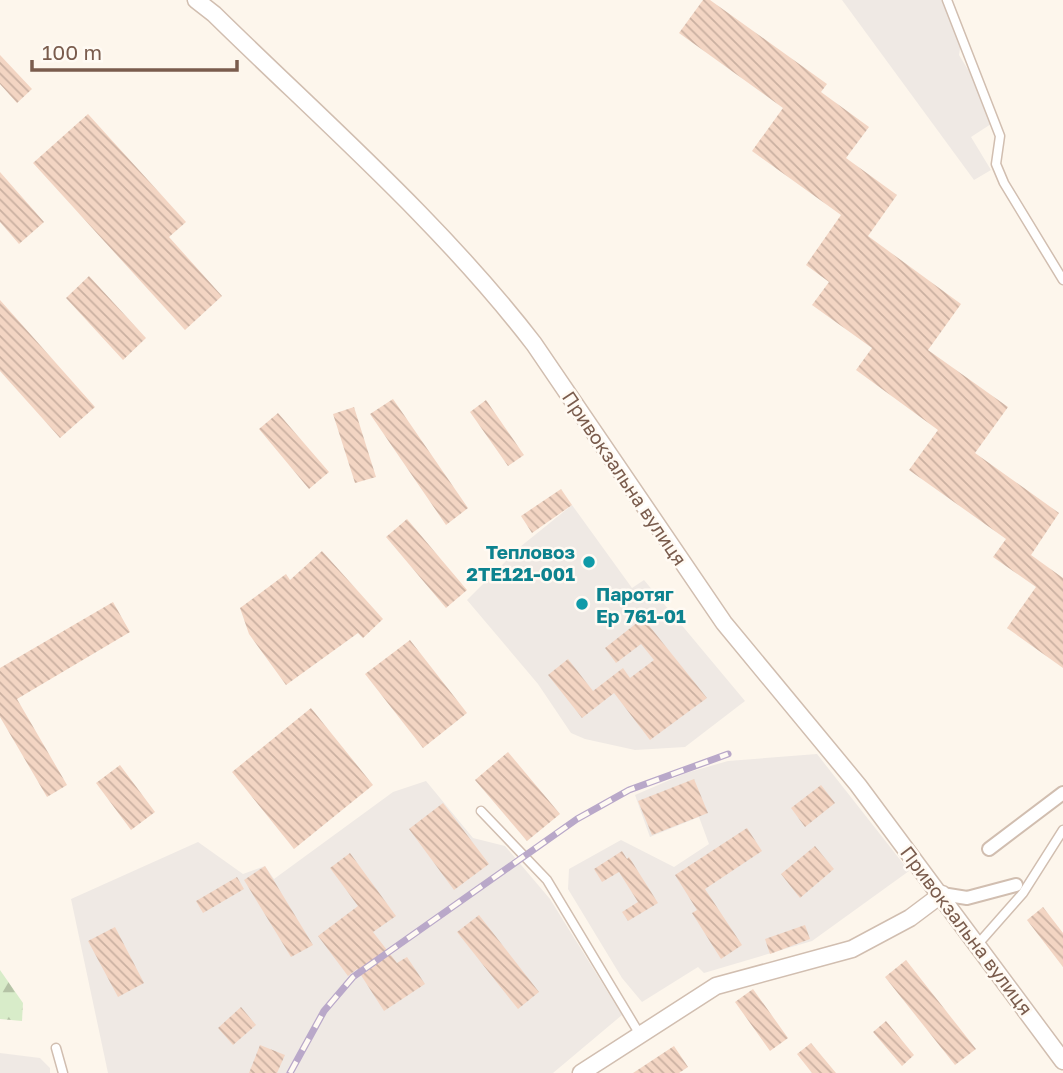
<svg xmlns="http://www.w3.org/2000/svg" width="1063" height="1073" viewBox="0 0 1063 1073" font-family="'Golos Text',sans-serif">
<style>
.industrial{fill:#efe9e4}
.forest{fill:url(#forest-firs)}
.building{fill:url(#building-back-hatch)}
.lines{fill:none;stroke-linecap:round;stroke-linejoin:round}
.service-casing{stroke:#d1beb0;stroke-width:11}
.pedestrian-casing{stroke:#d1beb0;stroke-width:16}
.minor-casing{stroke:#d1beb0;stroke-width:19}
.service{stroke:#fff;stroke-width:8}
.pedestrian{stroke:#fff;stroke-width:12}
.minor{stroke:#fff;stroke-width:16}
.rail-casing{stroke:#b9a8c9;stroke-width:7}
.rail{stroke:#fffaf3;stroke-width:4.5;stroke-dasharray:13;stroke-linecap:butt}
.culture-dot{fill:#0f9aa8;stroke:#fffaf3;stroke-width:2.5}
.labels{text-anchor:middle;dominant-baseline:central;stroke-width:5;stroke-linejoin:round;paint-order:stroke}
.street-label{font-size:19px;fill:#7a5c4d;stroke:#fffaf3}
.culture-label{font-size:19px;font-weight:bold;fill:#0d838f;stroke:#fffaf3;text-anchor:end}
</style>
<defs>
<pattern id="forest-firs" width="22" height="20" patternUnits="userSpaceOnUse" patternTransform="scale(1.75)"><rect width="22" height="20" fill="#d8ecc9"/><path d="M5 1l3.5 6h-7zM16 11l3.5 6h-7z" fill="#b4c2a5"/></pattern>
<pattern id="building-back-hatch" width="6" height="6" patternUnits="userSpaceOnUse" patternTransform="scale(1.75)"><rect width="6" height="6" fill="#f3d5c3"/><path d="M-1 5l2 2M0 0l6 6M5-1l2 2" fill="none" stroke="#cab0a1"/></pattern>
</defs>
<rect width="100%" height="100%" fill="#fdf6ec"/>
<!-- industrial -->
<path class="industrial" d="M842,0H945L963,30L959,55L975,81L991,124L971,137L991,170L974,180Z
M572,505L632,588L644,580L745,701L685,747L635,750L585,739L571,733L538,684L467,600L520,547Z
M817,754L909,871L812,941L704,973L698,967L642,1002L622,978L568,889L569,869L621,840L674,867L709,844L699,817L650,837L635,795L686,773L728,761Z
M426,781L473,838L505,846L550,899L622,1015L553,1073H108L71,899L198,842L243,874L265,866L274,879L393,792Z
M0,1053L40,1058L50,1068V1073H0Z"/>
<!-- forest -->
<path class="forest" d="M0,970L23,1003L22,1021L0,1019Z"/>
<!-- building -->
<path class="building" d="M703,0H710L827,84L821,92L869,127L846,158L897,195L868,236L961,304L928,350L1008,407L975,453L1059,513L1031,555L1063,578V668L1007,628L1036,587L993,557L1006,539L909,470L938,430L856,370L872,348L812,305L829,282L806,265L841,215L752,151L783,108L679,33Z
M0,55L32,89L17,103L0,84Z
M88,114L186,222L169,237L222,296L185,330L33,163Z
M0,172L44,222L19,244L0,222Z
M89,276L146,338L123,360L66,298Z
M0,300L95,407L60,438L0,371Z
M393,399L468,508L446,525L370,414Z
M486,400L524,455L508,466L470,412Z
M354,407L376,477L355,483L333,414Z
M278,413L329,472L309,489L259,429Z
M561,489L572,505L532,533L521,516Z
M407,519L467,590L446,608L386,537Z
M322,551L383,619L363,638L358,633L286,685L249,634L240,608L286,574L290,580Z
M113,602L130,632L17,699L67,785L47,797L0,717V668Z
M643,618L707,698L650,740L614,693L582,718L548,675L568,659L593,691L623,668L630,678L654,660L641,644L616,663L605,648Z
M410,640L467,713L423,748L365,674Z
M311,708L373,785L294,849L232,772Z
M508,752L560,814L527,841L475,780Z
M120,765L155,812L131,830L96,783Z
M694,779L708,813L652,835L638,801Z
M821,785L835,803L805,827L791,808Z
M443,803L489,864L454,890L409,829Z
M747,828L762,851L705,889L742,945L721,959L692,913L697,910L675,875Z
M815,846L834,869L800,898L781,874Z
M622,851L627,859L629,857L658,903L628,921L622,912L638,902L619,872L602,882L594,869Z
M350,853L396,916L373,932L397,963L407,957L425,984L384,1011L357,969L348,976L318,936L358,906L330,868Z
M265,866L313,945L291,957L244,880Z
M237,877L244,889L203,913L196,901Z
M1043,907L1063,933V967L1027,920Z
M479,915L539,992L518,1009L457,932Z
M805,925L810,939L770,954L765,939Z
M115,927L144,983L118,997L88,941Z
M906,960L976,1049L955,1065L885,977Z
M753,989L788,1038L770,1051L735,1002Z
M241,1007L256,1025L233,1045L218,1028Z
M886,1021L914,1055L902,1066L873,1032Z
M811,1043L836,1073H812L797,1054Z
M260,1045L285,1055L277,1073H249Z
M674,1046L688,1067L679,1073H633Z"/>
<g class="lines">
<defs>
<path id="service" d="M947,0L1000,136L996,164L1004,183L1063,280
M481,811L547,880L639,1033
M978,944L1023,893L1063,830
M56,1048L63,1073"/>
<path id="pedestrian" d="M989,849L1063,793
M942,894L967,898L1016,885"/>
<path id="minor" d="M196,0L214,14C323,121 441,223 534,344L724,623L858,785L1063,1061
M581,1073L716,986L852,949L910,918L942,894"/>
</defs>
<!-- service casing -->
<use href="#service" class="service-casing"/>
<!-- pedestrian casing -->
<use href="#pedestrian" class="pedestrian-casing"/>
<!-- minor casing -->
<use href="#minor" class="minor-casing"/>
<!-- service -->
<use href="#service" class="service"/>
<!-- pedestrian -->
<use href="#pedestrian" class="pedestrian"/>
<!-- minor -->
<use href="#minor" class="minor"/>
<defs>
<path id="rail" d="M290,1073L324,1011L353,977L577,819L629,790L728,754"/>
</defs>
<!-- rail casing -->
<use href="#rail" class="rail-casing"/>
<!-- rail -->
<use href="#rail" class="rail"/>
</g>
<!-- markers -->
<g class="culture-dot">
<circle cx="589" cy="562" r="7"/>
<circle cx="582" cy="604" r="7"/>
</g>
<g class="labels">
<!-- street labels -->
<g class="street-label">
<text transform="translate(625 478) rotate(56)">Привокзальна вулиця</text>
<text transform="translate(967 930) rotate(53)">Привокзальна вулиця</text>
</g>
<!-- culture labels -->
<g class="culture-label">
<text x="575" y="551">Тепловоз<tspan x="575" dy="22">2ТЕ121-001</tspan></text>
<text x="596" y="593" text-anchor="start">Паротяг<tspan x="596" dy="22">Ер 761-01</tspan></text>
</g>
</g>
<!-- scale -->
<path d="M32 60v10h205v-10" fill="none" stroke="#7a5c4d" stroke-width="3.5"/>
<text x="42" y="60" font-size="21" fill="#7a5c4d" stroke="#fffaf3" stroke-width="5" paint-order="stroke">100 m</text>
</svg>
